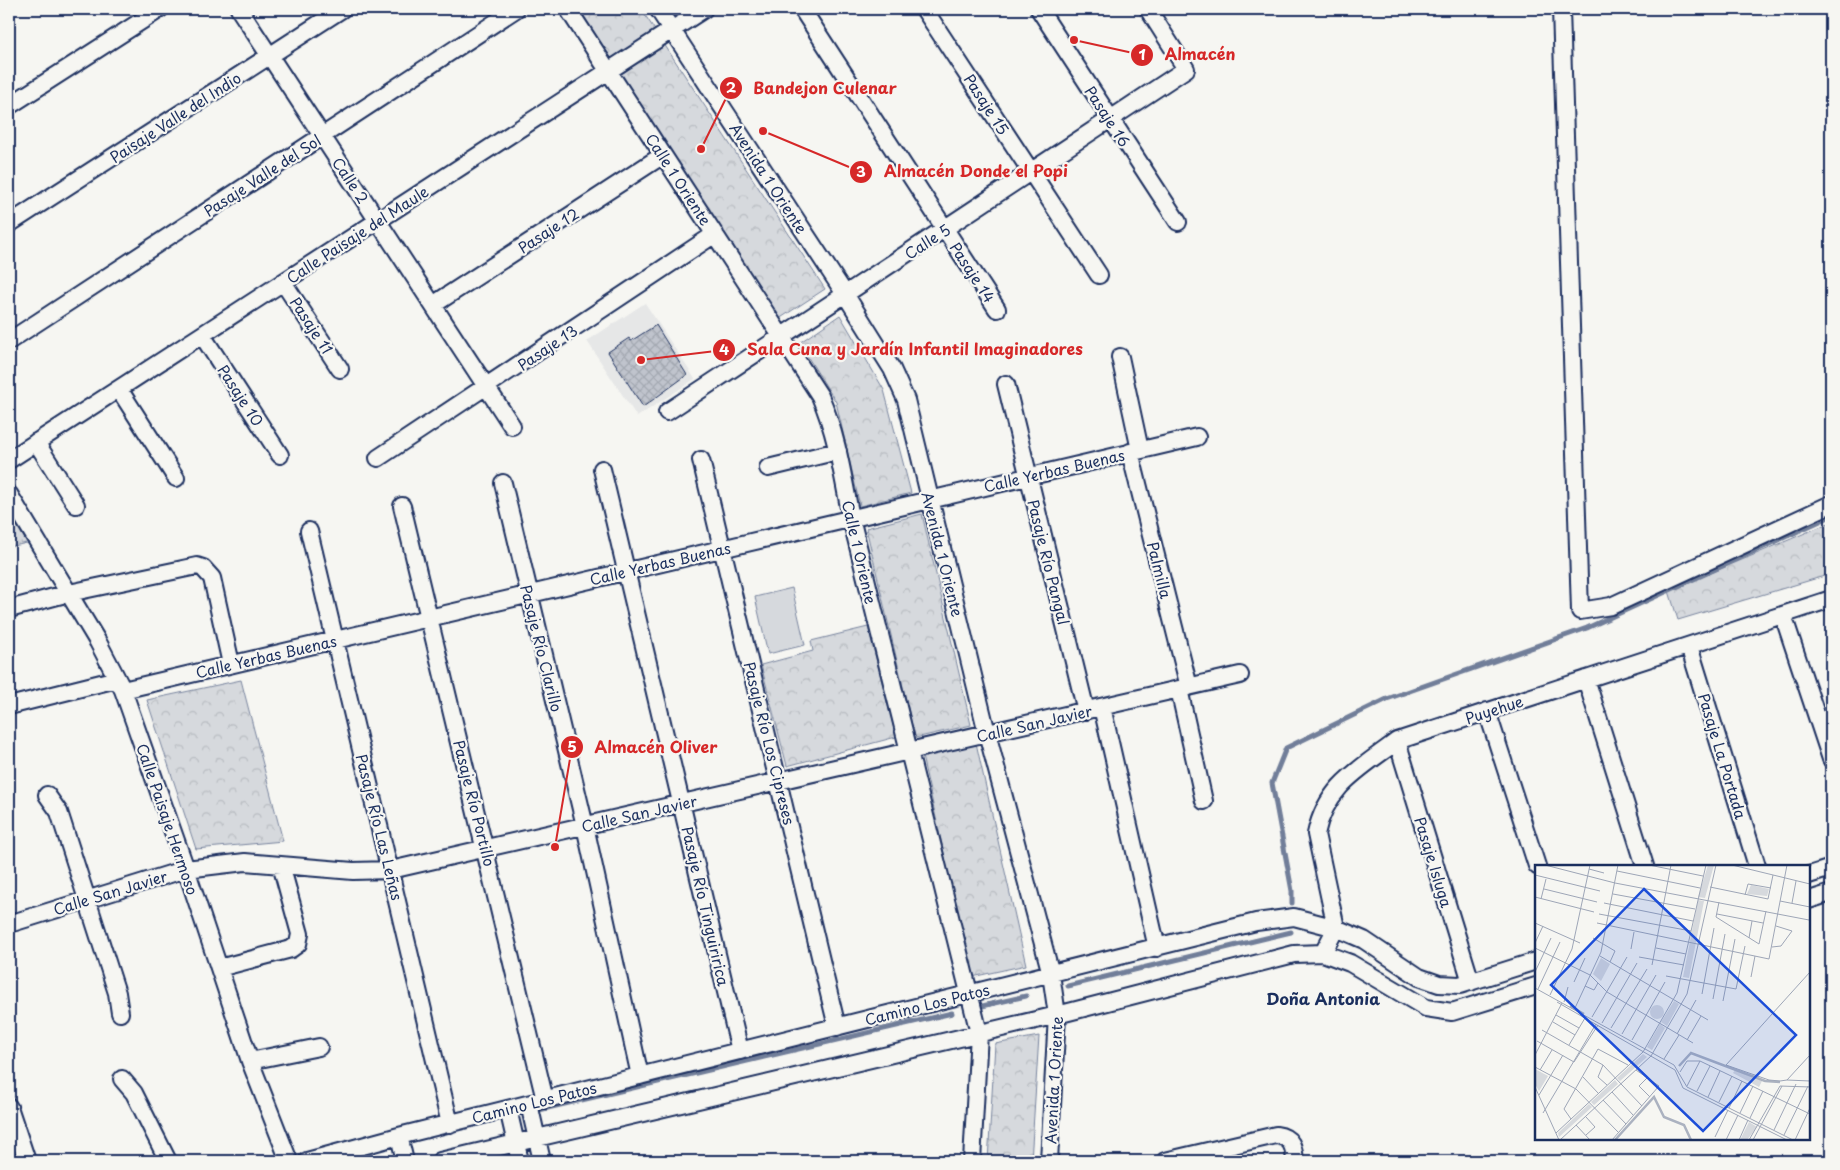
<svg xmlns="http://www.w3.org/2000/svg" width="1840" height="1170" viewBox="0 0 1840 1170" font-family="'Playpen Sans',sans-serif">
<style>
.built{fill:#e6e7e7}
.grass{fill:url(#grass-tufts);stroke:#78849e}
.forest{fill:url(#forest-crowns);stroke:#78849e}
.pitch{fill:#d6d9dd;stroke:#78849e}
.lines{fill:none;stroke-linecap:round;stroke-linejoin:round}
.stream{stroke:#717e99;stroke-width:5}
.building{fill:url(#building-cross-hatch);stroke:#1b2f5e}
.minor-casing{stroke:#1b2f5e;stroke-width:20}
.minor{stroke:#f6f6f2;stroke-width:16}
.labels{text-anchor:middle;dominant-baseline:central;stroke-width:4.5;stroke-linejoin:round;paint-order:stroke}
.street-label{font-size:15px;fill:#1b2f5e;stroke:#f6f6f2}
.neighbourhood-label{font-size:16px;font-weight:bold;fill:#1b2f5e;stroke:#f6f6f2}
.inset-river{fill:none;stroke:#abb2c0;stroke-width:2.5}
.inset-road{fill:none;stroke:#9ea6b7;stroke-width:1}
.view{fill:#1d4ed8;fill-opacity:0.15;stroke:#1d4ed8;stroke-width:2.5}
.inset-edge{fill:none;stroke:#1b2f5e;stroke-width:2.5}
.leader{fill:none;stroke:#d62828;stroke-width:2}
.callout-dot{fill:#d62828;stroke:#f6f6f2;stroke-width:2}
.mark-label{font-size:15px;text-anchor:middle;font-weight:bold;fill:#fff}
.callout-label{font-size:16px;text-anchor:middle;font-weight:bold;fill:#d62828;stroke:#f6f6f2;stroke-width:4.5;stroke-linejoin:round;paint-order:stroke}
</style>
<defs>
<pattern id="grass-tufts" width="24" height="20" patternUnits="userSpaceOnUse" patternTransform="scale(1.25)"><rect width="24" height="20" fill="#d6d9dd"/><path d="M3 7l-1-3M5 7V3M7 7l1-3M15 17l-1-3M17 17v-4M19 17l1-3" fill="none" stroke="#b7bbc0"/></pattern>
<pattern id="forest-crowns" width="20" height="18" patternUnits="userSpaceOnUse" patternTransform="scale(1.25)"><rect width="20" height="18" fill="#d6d9dd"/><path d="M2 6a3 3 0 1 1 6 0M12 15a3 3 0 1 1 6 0" fill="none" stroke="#b7bbc0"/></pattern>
<pattern id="building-cross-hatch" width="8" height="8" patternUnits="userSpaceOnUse" patternTransform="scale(1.25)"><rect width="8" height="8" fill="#c0c4cd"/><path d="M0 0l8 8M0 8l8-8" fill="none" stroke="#a4a9b2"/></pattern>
</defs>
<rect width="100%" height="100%" fill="#f6f6f2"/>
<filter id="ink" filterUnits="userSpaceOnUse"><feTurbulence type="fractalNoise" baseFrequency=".02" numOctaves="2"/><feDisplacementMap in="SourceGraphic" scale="10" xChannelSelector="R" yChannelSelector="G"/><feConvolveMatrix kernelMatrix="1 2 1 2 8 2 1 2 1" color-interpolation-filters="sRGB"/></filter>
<g filter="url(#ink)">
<!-- built -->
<path class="built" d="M645,303L695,379L637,417L587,341Z"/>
<!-- grass -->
<path class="grass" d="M9,513L27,543L9,547Z"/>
<!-- forest -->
<path class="forest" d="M577,9H641L825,289L779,319Z
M840,315L884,390L911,493L860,506L836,402L799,343Z
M922,514L971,725L915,738L866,528Z
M1831,522V574L1678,620L1669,591Z
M868,627L896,737L787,766L761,665L813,651L811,641Z
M241,680L283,841L196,849L147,700Z
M976,743L1026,965L972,977L922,756Z
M1039,1036L1031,1161H988L995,1044Z"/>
<!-- pitch -->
<path class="pitch" d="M792,588L805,645L768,654L755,597Z"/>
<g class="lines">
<!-- stream -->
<path class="stream" d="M1292,903V891L1272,783L1286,748L1387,699L1587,628L1831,516
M1068,986L1291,932
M978,1007L1026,996
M539,1110L952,1013"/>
</g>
<!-- building -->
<path class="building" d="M656,325L687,375L643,407L608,352L629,338L631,341Z"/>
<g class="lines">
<defs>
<path id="minor" d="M239,9L512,426
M568,9L820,396C837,435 843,477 851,518L979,1033L972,1161
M658,9L845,294L892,369L906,400L987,733L1051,974L1057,1015L1049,1161
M802,9L997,309
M924,9L1099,275
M1039,9L1178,222
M1561,9L1580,611L1611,606L1831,504
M9,106L160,9
M9,224L342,9
M283,282L340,369
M433,305L663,155
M202,335L280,455
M9,341L516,9
M1120,357L1140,450
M1006,384L1086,711
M119,389L176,478
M667,412L1186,69L1148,9
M36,442L76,505
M1130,452L1189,687
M378,458L715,234
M9,460L704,9
M701,460L837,1027
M768,468L838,451
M602,469L740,1051
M503,483L585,826L640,1076
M9,494L98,642L123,690L186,869L250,1061L289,1161
M402,506L545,1100
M309,531L450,1124
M9,609L69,593L197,566L203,568L212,578L231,664
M1783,615L1831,759
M1689,646L1757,866
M1586,679L1645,866
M1179,689L1204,801
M123,690L1197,437
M9,706L117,679
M1102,707L1157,948
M1487,711L1537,866
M1397,741L1471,982
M47,795L59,812L117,993L120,1013
M1809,875L1831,868
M1809,900L1831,893
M9,924L186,869L245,862L353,871L391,870L1240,675
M1323,953L1336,928L1316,834C1326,786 1360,769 1397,741L1831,599
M219,968L291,949L298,944L300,934L281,865
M250,1061L319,1047
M122,1079L134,1093L168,1161
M529,1104L542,1161
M9,1107L27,1161
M508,1109L520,1161
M399,1136L405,1161
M307,1161L399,1136L1256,922L1294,917L1336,928L1364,940L1419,977L1439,984L1460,985L1536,961
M440,1161L1057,1015L1294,954L1323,953L1350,963L1426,1008L1452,1012L1536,986
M1165,1161L1276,1135C1292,1137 1294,1147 1295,1161"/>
</defs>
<!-- minor casing -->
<use href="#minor" class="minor-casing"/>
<!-- minor -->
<use href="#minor" class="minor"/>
</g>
</g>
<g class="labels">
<!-- street labels -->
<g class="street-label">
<text transform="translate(987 104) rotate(57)">Pasaje 15</text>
<text transform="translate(1108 116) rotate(57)">Pasaje 16</text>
<text transform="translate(175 117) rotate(-33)">Paisaje Valle del Indio</text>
<text transform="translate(262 175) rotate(-33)">Pasaje Valle del Sol</text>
<text transform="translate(769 178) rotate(57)">Avenida 1 Oriente</text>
<text transform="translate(679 179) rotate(57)">Calle 1 Oriente</text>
<text transform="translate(351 180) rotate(56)">Calle 2</text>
<text transform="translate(548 230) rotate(-33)">Pasaje 12</text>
<text transform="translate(357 234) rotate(-33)">Calle Paisaje del Maule</text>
<text transform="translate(927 241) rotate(-33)">Calle 5</text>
<text transform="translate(973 272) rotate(57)">Pasaje 14</text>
<text transform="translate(312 325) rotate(57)">Pasaje 11</text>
<text transform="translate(547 347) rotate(-34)">Pasaje 13</text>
<text transform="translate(241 395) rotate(57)">Pasaje 10</text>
<text transform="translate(1054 470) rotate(-13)">Calle Yerbas Buenas</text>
<text transform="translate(860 552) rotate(77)">Calle 1 Oriente</text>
<text transform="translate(943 554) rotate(76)">Avenida 1 Oriente</text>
<text transform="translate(1049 562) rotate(76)">Pasaje Río Pangal</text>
<text transform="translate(660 563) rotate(-13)">Calle Yerbas Buenas</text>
<text transform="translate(1160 570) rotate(76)">Palmilla</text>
<text transform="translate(542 648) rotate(76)">Pasaje Río Clarillo</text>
<text transform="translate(266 656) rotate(-13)">Calle Yerbas Buenas</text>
<text transform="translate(1494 709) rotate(-18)">Puyehue</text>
<text transform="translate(1034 723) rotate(-13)">Calle San Javier</text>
<text transform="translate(770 743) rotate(76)">Pasaje Río Los Cipreses</text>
<text transform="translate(1723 756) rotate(73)">Pasaje La Portada</text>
<text transform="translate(475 803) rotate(76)">Pasaje Río Portillo</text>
<text transform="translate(639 813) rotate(-13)">Calle San Javier</text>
<text transform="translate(168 819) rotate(71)">Calle Paisaje Hermoso</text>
<text transform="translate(380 827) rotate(76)">Pasaje Río Las Leñas</text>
<text transform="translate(1434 862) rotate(73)">Pasaje Isluga</text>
<text transform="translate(110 892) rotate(-17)">Calle San Javier</text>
<text transform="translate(706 906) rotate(77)">Pasaje Río Tinguiririca</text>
<text transform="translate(927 1004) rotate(-14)">Camino Los Patos</text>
<text transform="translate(1053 1080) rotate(-87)">Avenida 1 Oriente</text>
<text transform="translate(534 1102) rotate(-14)">Camino Los Patos</text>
</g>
<!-- neighbourhood labels -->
<g class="neighbourhood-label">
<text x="1323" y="998">Doña Antonia</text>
</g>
</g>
<!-- overview -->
<g transform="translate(1535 865)">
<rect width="275" height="275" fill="#f6f6f2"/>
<path d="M214,257L222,262L212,275H205Z" fill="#d6d9dd"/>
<path d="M173,0H179L170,33L163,32ZM216,20L234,24L232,31L212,29ZM163,35L169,36L154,113L148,112ZM66,93L75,99L66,116L58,109ZM139,136L144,139L132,161L126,157ZM115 147a7 7 0 1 1 14 0a7 7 0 1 1-14 0ZM125,159L130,163L117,185L112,182ZM108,189L112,192L85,216L82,213ZM0,204L13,211L4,226L0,219ZM200,205L227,216L224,222L198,208ZM80,215L83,219L59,240L56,237ZM54,239L57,242L24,272L23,268Z" fill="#d6d9dd"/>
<path class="inset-river" d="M35,141L49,149M144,201L156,188L230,216L245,217M80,275L119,232L129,252L149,260L156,275"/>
<path class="inset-road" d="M10,0L80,18L274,55M114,0L168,11M197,0L275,19M54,4L69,8M82,6L165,23M0,10L65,26M175,22L233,34L238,10M9,24L62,37M78,29L160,44M210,30L213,19L236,23M0,32L59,47M6,34L11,14M245,36L275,42M184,37L181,52L224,79L231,46M69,38L158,56M257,38L261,16M64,49L156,66M182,49L228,58M0,58L45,78M62,58L234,94L252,0M58,73L80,86L75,97M214,73L217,56M0,78L8,61M237,82L246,81L257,66L241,61M0,83L55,110L72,127L158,178M121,83L151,89M96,84L99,67M65,91L173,155M104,92L149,100M117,100L136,0M0,107L16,73M275,107L191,200L234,215L245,216L252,215L275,190M131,111L201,124L210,81M216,112L220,91M39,117L50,93M50,121L59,125L63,118M0,123L139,200L152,222L258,275M3,124L25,77M167,129L179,63M15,130L37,84L55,0M178,134L190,69M188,136L200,74M22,137L140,205L148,223L252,275M29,137L33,122M40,143L66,87L83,0M21,150L44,163M57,152L92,92M18,157L40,170M67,158L102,98M76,163L112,104M7,165L68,200L107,241M87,169L121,110M142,169L161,135M97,175L130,117M152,175L166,151M2,176L39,197M34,180L50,153M0,190L27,138M129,194L144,170M39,197L63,160M68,200L63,212L72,220M0,202L41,224L83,267M5,205L17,185M145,207L152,196H165L275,249M48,212L63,228M113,212L104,221L115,232M252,215L275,216M152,221L165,196M0,222L24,275M162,226L175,201M77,227L98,250M4,230L28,190M173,232L185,206M68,235L91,259M184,237L197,211M194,243L207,216M8,248L61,159M205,248L218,221M51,252L60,262L51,270M215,253L228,226M36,254L29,244L63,184L93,200M41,260L55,275M239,265L261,219M21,268L108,187L142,128L171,0M249,270L273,221M180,272L193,245M25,275L116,191L152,129L181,0M77,275L124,221L101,205M191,275L203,250M204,275L213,255M214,275L245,221L275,222M218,275L247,221M260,275L275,243"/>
<path class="view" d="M109,24L261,170L168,266L16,120Z"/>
<rect width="275" height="275" class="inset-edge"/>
</g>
<!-- callouts -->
<path class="leader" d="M1074 40L1142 55M701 149L731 88M763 131L861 172M641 360L724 350M555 847L572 747"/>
<g class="callout-dot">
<circle cx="1074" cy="40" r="5"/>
<circle cx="701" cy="149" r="5"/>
<circle cx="763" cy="131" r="5"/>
<circle cx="641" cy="360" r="5"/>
<circle cx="555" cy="847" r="5"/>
<circle cx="1142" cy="55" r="12"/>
<circle cx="731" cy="88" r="12"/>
<circle cx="861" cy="172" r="12"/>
<circle cx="724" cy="350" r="12"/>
<circle cx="572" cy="747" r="12"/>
</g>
<g class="mark-label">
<text x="1142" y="60">1</text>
<text x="731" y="93">2</text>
<text x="861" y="177">3</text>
<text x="724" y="355">4</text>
<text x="572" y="752">5</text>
</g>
<g class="callout-label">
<text x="1200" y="60">Almacén</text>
<text x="825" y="94">Bandejon Culenar</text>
<text x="976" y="177">Almacén Donde el Popi</text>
<text x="915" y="355">Sala Cuna y Jardín Infantil Imaginadores</text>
<text x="656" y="753">Almacén Oliver</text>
</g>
<!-- margin -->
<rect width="1840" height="1170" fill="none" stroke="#f6f6f2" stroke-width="30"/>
<rect x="15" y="15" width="1810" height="1140" fill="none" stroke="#1b2f5e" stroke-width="2" filter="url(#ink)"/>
</svg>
